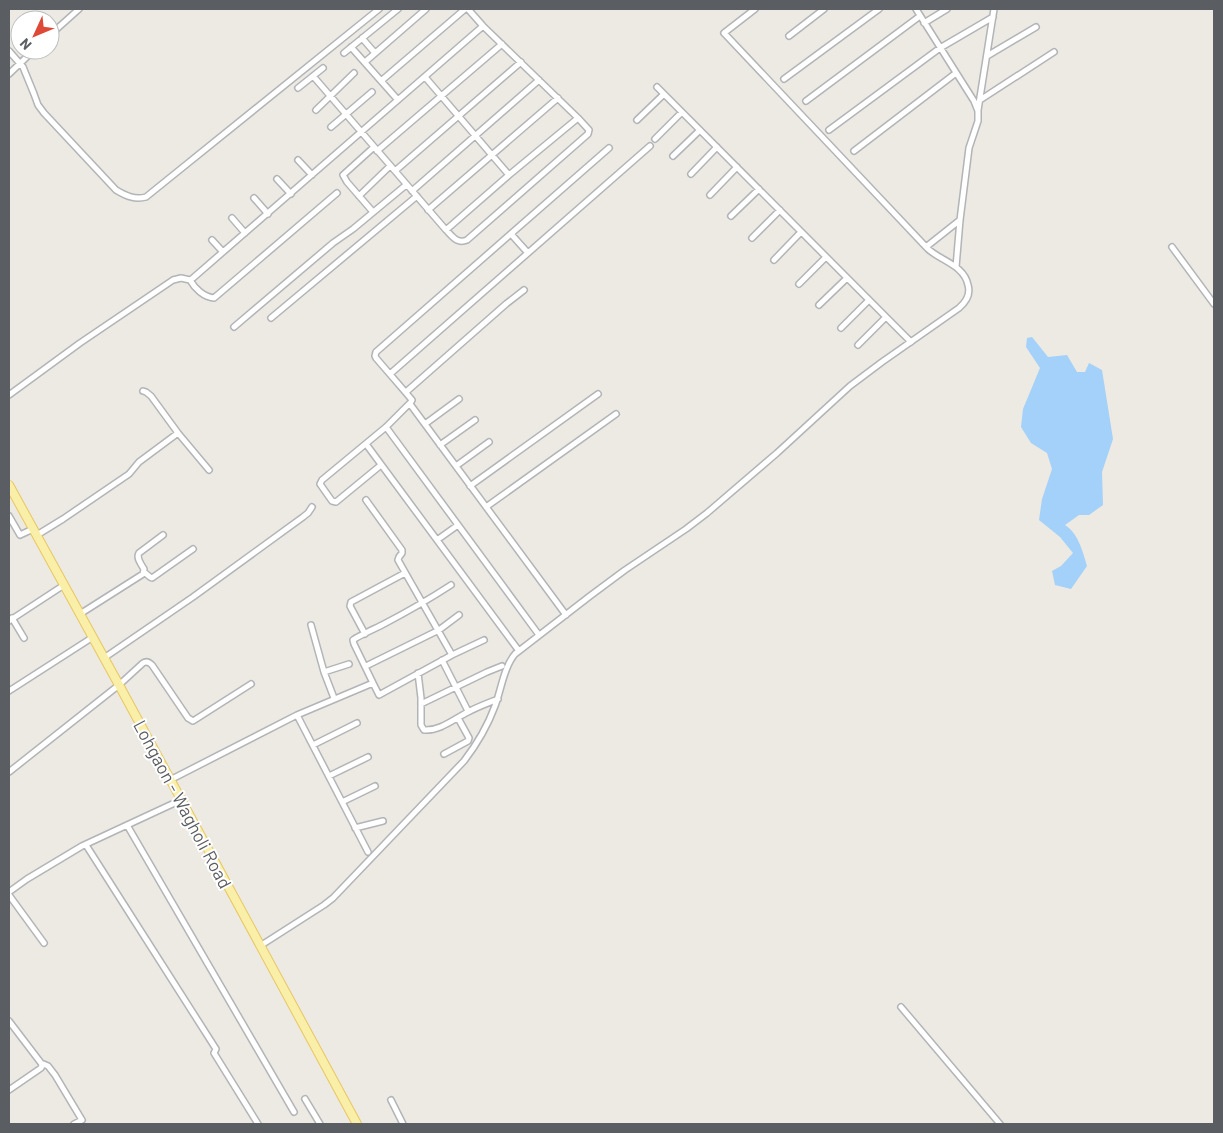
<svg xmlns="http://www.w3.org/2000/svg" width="1223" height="1133" viewBox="0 0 1223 1133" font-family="Barlow,sans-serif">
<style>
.water{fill:#a4d1f9}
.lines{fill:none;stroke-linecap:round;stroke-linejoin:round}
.street-casing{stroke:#b2b4b8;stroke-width:8}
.primary-casing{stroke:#e8c65f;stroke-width:10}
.street{stroke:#fff;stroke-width:5}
.primary{stroke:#faefa9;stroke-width:8}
.labels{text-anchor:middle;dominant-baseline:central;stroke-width:4;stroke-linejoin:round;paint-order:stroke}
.street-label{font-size:18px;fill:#5a5d62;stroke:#fff}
</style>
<rect width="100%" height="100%" fill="#eceae2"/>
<!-- water -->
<path class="water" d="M1032,337L1048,357L1067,355L1077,372H1085L1089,363L1102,370L1113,439L1102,472L1103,505L1089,515H1079L1065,525C1078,533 1083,552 1087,566L1071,589L1055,585L1052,571L1061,566L1073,553L1060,537L1039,520L1042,499L1052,469L1047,453L1031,443L1021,427L1023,409L1040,368L1026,347L1027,338Z"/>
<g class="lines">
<defs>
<path id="street" d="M916,9L974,101L978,111V121L969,148L960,220L956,267
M924,23L947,9
M50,35L79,9
M789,36L824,9
M362,38L375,53
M351,47L398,100
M9,51L23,67L34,94L38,105L44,113L116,190C126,196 135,200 146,197L379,9
M344,53L398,9
M987,56L1036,27
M365,62L426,9
M9,74L34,50
M313,76L446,230L509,175L578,118L483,26L468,9
M425,77L509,175
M784,79L879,9
M381,81L465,9
M657,87L911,342
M298,88L323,68
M980,100L1054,52
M806,101L920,16
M316,110L354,73
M978,110L994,9
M637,120L664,94
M331,127L372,92
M829,130L940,48L993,17
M655,139L682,112
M377,151L502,44
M854,151L956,73
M673,156L700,130
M298,160L312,175
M395,171L521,62
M691,174L717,147
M277,179L291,194
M412,191L539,80
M710,195L737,167
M359,196L390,166
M254,198L268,214
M428,210L558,98
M373,212L347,182L343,175L374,147
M731,216L759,189
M232,218L245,233
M446,230C453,237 457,244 467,240L588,134L589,130L578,118
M511,234L528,253
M752,238L780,210
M212,240L223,252
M926,247L960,220
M1172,247L1214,304
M774,260L801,232
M190,280C195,289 204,297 214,298L337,193
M799,284L826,257
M819,305L847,278
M271,318L417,196
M234,327L333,243L353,229L406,185
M841,328L869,300
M858,345L886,317
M390,374L650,146
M406,392L506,304L524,290
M9,395L80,343L173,280L181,278L190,280L193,278L483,26
M410,404L566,615
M425,424L459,399
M386,427L539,635
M178,433L209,470
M366,444L519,651
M440,445L475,420
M381,465L336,502L332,501L320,484L322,480L386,427L411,402L412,400L407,394L376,358L375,356L376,352L609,148
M456,466L489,442
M470,486L598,394
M486,507L616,414
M9,516L20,535L33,529
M37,535L63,519L129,474L139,462L178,433L151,396L146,392L143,391
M437,540L458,525
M144,572L150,577L152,578L193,549
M80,614L143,574L144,569C141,564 136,558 139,553L163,535
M12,618L24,638
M9,621L64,585
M311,625L324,672L334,698
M365,634L350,606L351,602L405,573
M452,655L484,640
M104,658L193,597L303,517L308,513L312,507
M442,660L468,711
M366,666L439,630L459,615
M324,672L349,664
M418,673L421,698V725L424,730C440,731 454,719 468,712C477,707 488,703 498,699
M373,683L354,644L353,640C358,636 374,629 382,625C405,613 428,600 451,585
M9,691L93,637
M421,704L487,672L502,666
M297,715L368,852
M313,745L357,723
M444,754L468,741L469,738L458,718
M9,772L119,685L143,663C146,661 149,662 152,665L188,718L193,721L251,684
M329,776L368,757
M170,780L297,715L373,683L379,695L452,655L398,560L399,557L402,553V550L366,500
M342,802L375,786
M127,825L294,1112
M355,828L383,821
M86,845L216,1049L214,1053L258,1124
M9,892L27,879L82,846L181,800
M9,895L44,943
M260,946L324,905L333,898L464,761C477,744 488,725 495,706C501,690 504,667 515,654L590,596L625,570L686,529L707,513L777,453L850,386L882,362L959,308C966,302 971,295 968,285C964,265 941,261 928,249L724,33L755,9
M901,1007L1000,1124
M9,1021L41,1063L42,1066L41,1068L9,1090
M41,1063L48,1066L55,1075L82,1120L74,1124
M305,1099L320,1124
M391,1100L403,1124"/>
<path id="primary" d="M9,485L119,685L357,1124"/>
</defs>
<!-- street casing -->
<use href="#street" class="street-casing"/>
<!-- primary casing -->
<use href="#primary" class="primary-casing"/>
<!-- street -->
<use href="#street" class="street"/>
<!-- primary -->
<use href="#primary" class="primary"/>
</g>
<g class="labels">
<!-- street labels -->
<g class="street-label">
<text transform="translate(183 804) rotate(62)">Lohgaon - Wagholi Road</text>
</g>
</g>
<!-- border -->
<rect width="1223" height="1133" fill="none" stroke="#5a5d62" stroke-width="20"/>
<!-- north arrow -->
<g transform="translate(35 35) rotate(226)"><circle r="24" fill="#ffffff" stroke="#bdbec0"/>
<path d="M0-4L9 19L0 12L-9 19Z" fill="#de4836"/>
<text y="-8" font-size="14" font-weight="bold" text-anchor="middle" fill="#5a5d62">N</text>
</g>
</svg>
